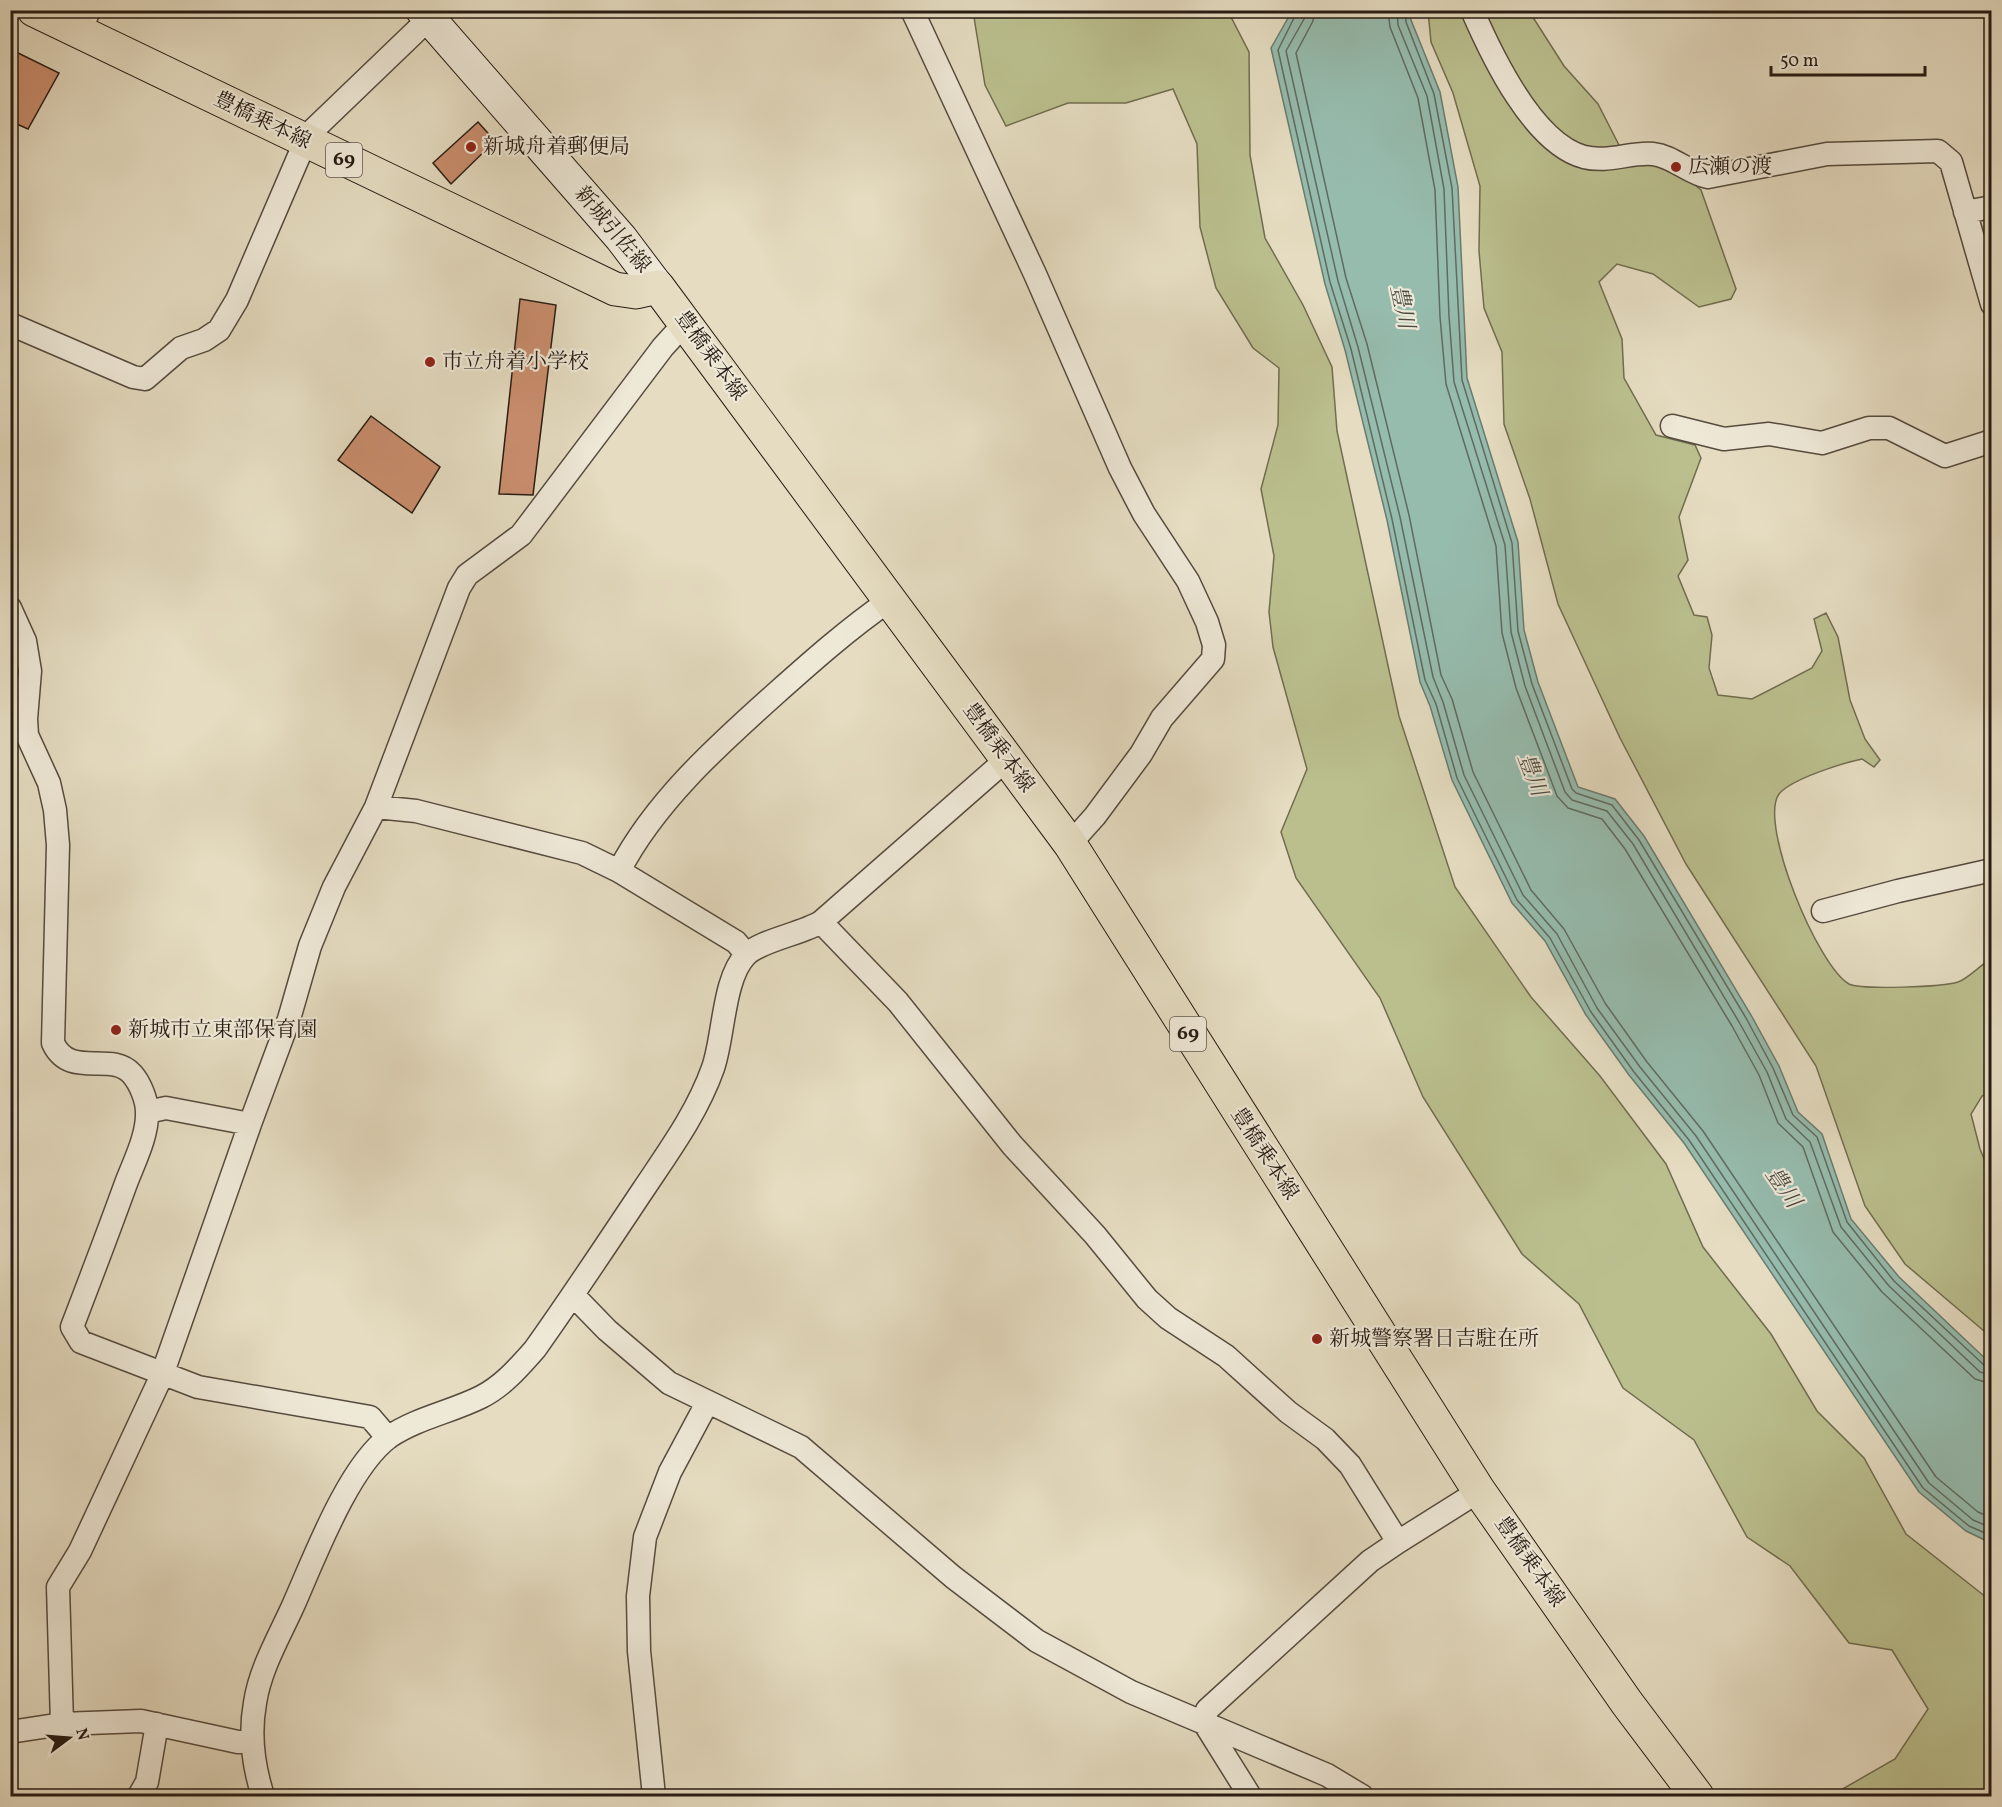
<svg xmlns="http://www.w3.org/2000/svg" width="2002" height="1807" viewBox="0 0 2002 1807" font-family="Vollkorn,'Noto Serif JP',serif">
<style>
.green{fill:#bbbf8e;stroke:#716d50;stroke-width:1.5}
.water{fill:#96bcae;stroke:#6a7c70;stroke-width:1.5}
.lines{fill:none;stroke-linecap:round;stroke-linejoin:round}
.shore{stroke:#5e6c60;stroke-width:1.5}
.building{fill:#ca8e6e;stroke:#271b13;stroke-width:1.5}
.minor-casing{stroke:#564b3e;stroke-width:25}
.secondary-casing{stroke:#271b13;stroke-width:34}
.primary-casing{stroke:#271b13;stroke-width:35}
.minor{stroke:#eee8d7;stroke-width:22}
.secondary{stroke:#eee8d7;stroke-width:32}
.primary{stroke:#e5dcc1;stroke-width:33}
.poi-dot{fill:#8f2418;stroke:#eee8d7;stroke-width:2}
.labels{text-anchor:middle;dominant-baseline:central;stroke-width:4.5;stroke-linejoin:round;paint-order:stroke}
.shield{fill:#eee8d7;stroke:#63584e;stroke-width:1.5}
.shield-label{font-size:20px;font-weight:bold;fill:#271b13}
.street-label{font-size:21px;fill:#271b13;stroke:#eee8d7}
.poi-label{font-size:21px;fill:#271b13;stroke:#eee8d7;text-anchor:start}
.water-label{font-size:22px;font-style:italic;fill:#484b42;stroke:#eee8d7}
</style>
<rect width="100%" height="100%" fill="#e5dcc1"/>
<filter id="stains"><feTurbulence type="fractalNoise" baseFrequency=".00333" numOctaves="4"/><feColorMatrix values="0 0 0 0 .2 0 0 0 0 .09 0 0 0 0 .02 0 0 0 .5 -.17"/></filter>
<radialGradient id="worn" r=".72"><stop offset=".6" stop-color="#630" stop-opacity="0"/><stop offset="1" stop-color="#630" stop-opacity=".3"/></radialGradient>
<!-- green -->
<path class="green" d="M973,11H1231V17L1249,52L1250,155L1265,238L1303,305L1332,367L1337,431L1399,716L1455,887L1531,997L1600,1076L1666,1164L1703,1247L1771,1334L1817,1411L1864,1458L1906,1534L1991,1601V1796H1838L1839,1791L1895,1759L1928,1709L1892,1650L1849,1643L1790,1566L1747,1537L1694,1440L1623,1388L1579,1304L1522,1254L1423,1097L1380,998L1296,878L1281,832L1307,769L1273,647L1269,612L1274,556L1261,489L1278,425L1279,368L1253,348L1216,288L1200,227L1197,144L1173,89L1126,103H1068L1006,126L985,85Z
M1428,11H1529L1564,66L1598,104L1620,147L1690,181L1701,190L1736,289L1731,299L1699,307L1653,274L1617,264L1599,282L1622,339L1624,378L1656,435L1695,445L1701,458L1679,517L1688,560L1678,576L1694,615L1707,617L1712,635L1709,668L1718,695L1752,699L1812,668L1822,651L1814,619L1826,613L1838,637L1850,700L1865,739L1880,760L1874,767L1862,759C1843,763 1791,779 1779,794C1758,823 1818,967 1849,984C1861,990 1943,987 1958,982C1969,978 1980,965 1991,959V1092L1982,1096L1971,1114L1980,1149L1991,1175V1337L1905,1264L1865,1206L1816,1066L1686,864L1620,738L1558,604L1530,499L1504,424L1502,352L1484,308L1479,251L1480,186L1453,93L1431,42Z
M11,1070L13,1106L11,1230H10Z"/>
<!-- water -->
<path class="water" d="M1292,11H1410L1411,20L1440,92L1458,187L1467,378L1518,542L1524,630L1538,682L1578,787L1615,799L1644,836L1751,1015L1779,1066L1798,1112L1822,1134L1851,1219L1899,1277L1991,1364V1543L1966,1531L1919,1492L1684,1143L1629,1075L1586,1015L1545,941L1512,903L1452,780L1430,706L1420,682L1387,520L1345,350L1325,284L1271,48Z"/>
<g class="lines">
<!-- shore -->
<path class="shore" d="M1298,10L1278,50L1330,282L1351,349L1392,519L1425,680L1436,704L1457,778L1517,900L1550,938L1591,1012L1634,1072L1689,1140L1923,1488L1969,1526L1992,1536
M1305,10L1304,19L1286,51L1338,281L1358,347L1400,517L1433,677L1443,702L1464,775L1523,895L1557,934L1597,1008L1640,1067L1696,1136L1929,1483L1973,1520L1992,1528
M1314,10L1313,21L1296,53L1346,278L1367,344L1409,515L1441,675L1452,699L1473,772L1531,890L1564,929L1605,1003L1647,1062L1703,1131L1936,1477L1978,1512L1992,1518
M1388,10L1390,27L1418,98L1435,190L1440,317L1446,384L1496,546L1502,633L1516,688L1557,796L1568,808L1602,819L1625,849L1732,1026L1759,1075L1778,1123L1803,1147L1833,1232L1882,1292L1975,1379L1992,1384
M1397,10L1398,25L1427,96L1444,189L1449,316L1454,382L1505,545L1511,632L1525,686L1565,792L1572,800L1607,811L1633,844L1739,1022L1767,1072L1786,1119L1810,1142L1841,1227L1889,1286L1980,1372L1992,1375
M1405,10L1406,22L1434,94L1452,188L1462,380L1512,543L1518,631L1532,684L1572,789L1576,793L1612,805L1639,840L1746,1018L1773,1068L1793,1115L1817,1137L1847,1222L1894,1281L1985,1366L1992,1368"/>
</g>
<!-- building -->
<path class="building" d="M10,49L59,73L28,129L10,121Z
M478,122L495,141L451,184L433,163Z
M520,299L556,305L533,495L499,494Z
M371,416L440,467L412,513L338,460Z"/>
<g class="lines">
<defs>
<path id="minor" d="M912,10L1035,274L1120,468L1144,514L1188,581L1207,622L1214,645L1213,659L1162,718L1141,754L1095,816L1070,844
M1472,10C1492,56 1533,143 1584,157C1608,163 1630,152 1653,154C1673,156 1688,173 1708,177L1827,154L1938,151L1951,162L1992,304
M80,33L89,10
M1965,212L1992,207
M10,324L133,377L145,379L181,348L204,340L219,330L237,300L305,142L312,131L438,10
M1672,426L1724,439L1769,434L1822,443L1869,428H1889L1945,456L1992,441
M10,608L25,641L30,671L26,719L27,735L49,783L55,810L58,845L53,1043C70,1080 111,1050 132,1074C140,1083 147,1100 147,1112C148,1136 133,1164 125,1186C108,1233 90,1280 72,1327L81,1342L198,1387L370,1417L388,1438
M376,807L416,811L582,853L619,871L736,942L746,954
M619,871C654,803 716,747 773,696C810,663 848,629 890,600
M1823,911L1898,891L1992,870
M821,922L898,1002L1012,1145L1095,1235L1147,1299L1168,1318L1226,1356L1288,1412L1325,1439L1350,1465L1398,1542L1479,1491
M147,1112L166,1108L250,1124L289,1019L310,946L334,887L376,807L459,588L467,575L521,535L663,347L685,323
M573,1295L607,1330L669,1383L801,1447L953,1577L1037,1641L1131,1692L1327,1775L1362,1796
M62,1724L58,1587L80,1551L162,1375L250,1124
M10,1732L62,1724L141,1721L238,1742H250
M139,1796L147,1782L157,1724
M263,1796C253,1765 249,1736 255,1703C260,1669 279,1637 293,1606C314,1559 348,1467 389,1437C417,1418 451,1412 481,1397C503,1386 519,1367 535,1349C572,1297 607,1244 643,1190C669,1151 697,1113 713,1068C724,1037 723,978 746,955C759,941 801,934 821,922L1007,759
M654,1796L639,1651L638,1596L645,1537L670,1472L707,1403
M1250,1796L1205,1724L1207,1710L1370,1561L1398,1542"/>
<path id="secondary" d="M422,10L621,238L658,287"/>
<path id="primary" d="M34,10L615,289L636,292L658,287L1070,844L1479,1491L1627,1703L1697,1796"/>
</defs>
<!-- minor casing -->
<use href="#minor" class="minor-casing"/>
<!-- secondary casing -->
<use href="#secondary" class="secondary-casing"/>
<!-- primary casing -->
<use href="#primary" class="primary-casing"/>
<!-- minor -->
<use href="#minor" class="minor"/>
<!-- secondary -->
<use href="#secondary" class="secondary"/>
<!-- primary -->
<use href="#primary" class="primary"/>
</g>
<!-- markers -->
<g class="poi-dot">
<circle cx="471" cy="147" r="6"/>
<circle cx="1676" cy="167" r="6"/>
<circle cx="430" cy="362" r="6"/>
<circle cx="116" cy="1030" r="6"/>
<circle cx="1317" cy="1339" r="6"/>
</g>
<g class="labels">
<!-- shield labels -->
<g class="shield">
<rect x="326" y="143" width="36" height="34" rx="4.5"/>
<rect x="1170" y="1017" width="36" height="34" rx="4.5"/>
</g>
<g class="shield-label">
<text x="344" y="160">69</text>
<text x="1188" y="1034">69</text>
</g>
<!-- street labels -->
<g class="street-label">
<text transform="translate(262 121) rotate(26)">豊橋乗本線</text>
<text transform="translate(612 230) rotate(50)">新城引佐線</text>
<text transform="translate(710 356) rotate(54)">豊橋乗本線</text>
<text transform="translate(998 748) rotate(54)">豊橋乗本線</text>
<text transform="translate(1264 1154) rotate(57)">豊橋乗本線</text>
<text transform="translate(1529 1562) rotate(55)">豊橋乗本線</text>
</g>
<!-- poi labels -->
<g class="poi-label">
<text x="483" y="147">新城舟着郵便局</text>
<text x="1688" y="167">広瀬の渡</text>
<text x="442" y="362">市立舟着小学校</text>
<text x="128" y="1030">新城市立東部保育園</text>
<text x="1329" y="1339">新城警察署日吉駐在所</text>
</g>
<!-- water labels -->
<g class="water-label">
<text transform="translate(1401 307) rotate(78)">豊川</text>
<text transform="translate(1531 775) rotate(69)">豊川</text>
<text transform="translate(1782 1188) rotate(55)">豊川</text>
</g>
</g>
<!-- margin -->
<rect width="2002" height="1807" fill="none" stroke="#e5dcc1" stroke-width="36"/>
<rect x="12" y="12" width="1978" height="1783" fill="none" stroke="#271b13" stroke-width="3"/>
<rect x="18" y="18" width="1966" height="1771" fill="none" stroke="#271b13" stroke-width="1.5"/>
<!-- north arrow -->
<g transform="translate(69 1738) rotate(74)" stroke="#eee8d7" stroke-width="4.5" paint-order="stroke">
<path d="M0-4.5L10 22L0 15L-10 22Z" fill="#271b13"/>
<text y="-9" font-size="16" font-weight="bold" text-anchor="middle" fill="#271b13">N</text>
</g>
<!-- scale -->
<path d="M1771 66v9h154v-9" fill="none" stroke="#271b13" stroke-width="3"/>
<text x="1780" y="66" font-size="18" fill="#271b13" stroke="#eee8d7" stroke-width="4.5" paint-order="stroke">50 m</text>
<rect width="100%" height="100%" filter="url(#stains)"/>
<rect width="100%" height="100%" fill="url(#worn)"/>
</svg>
